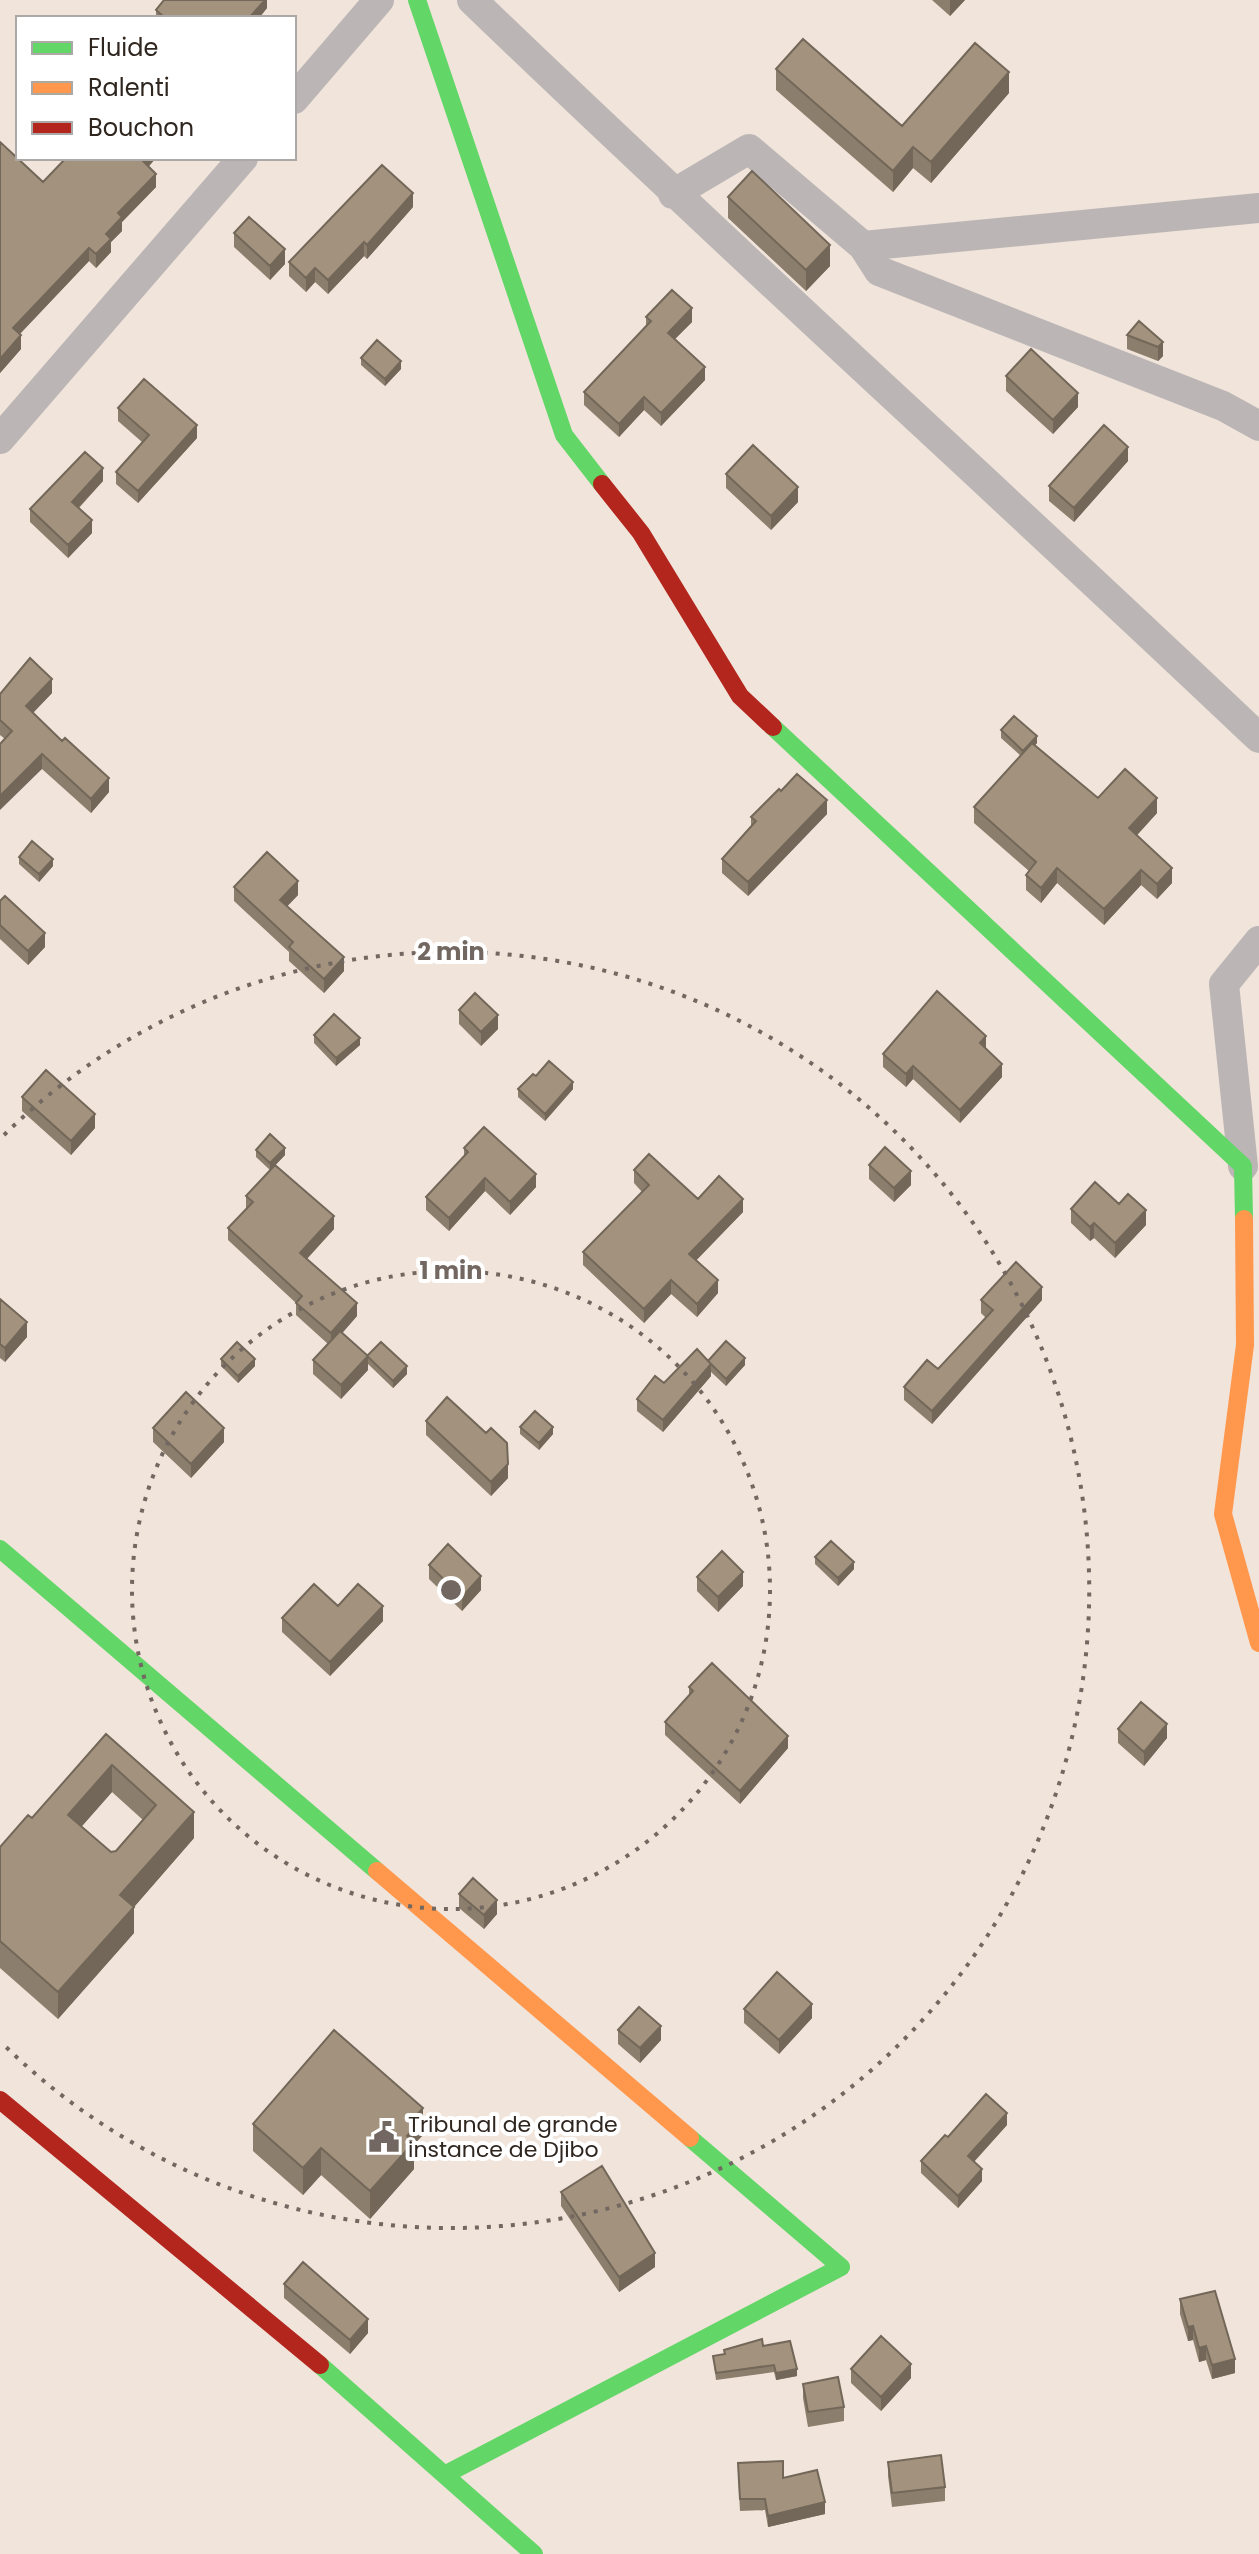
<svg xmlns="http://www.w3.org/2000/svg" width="1259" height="2554" viewBox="0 0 1259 2554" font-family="Poppins,sans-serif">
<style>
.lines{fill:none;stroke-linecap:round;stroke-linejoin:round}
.street{stroke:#bbb6b5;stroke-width:30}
.fast{stroke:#63d668;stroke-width:18}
.slow{stroke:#ff974d;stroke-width:18}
.jam{stroke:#b3261e;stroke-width:18}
.wall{fill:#8c7e6c;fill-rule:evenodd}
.shaded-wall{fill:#726758}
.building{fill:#a3937e;stroke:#726758;stroke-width:2;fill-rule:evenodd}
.ring{fill:none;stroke:#736861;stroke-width:4;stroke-dasharray:4 8}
.labels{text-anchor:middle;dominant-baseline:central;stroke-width:8;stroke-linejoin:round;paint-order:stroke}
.poi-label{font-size:22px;fill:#2f2620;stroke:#fff;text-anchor:start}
.centre{fill:#736861;stroke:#fff;stroke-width:4}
.ring-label{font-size:24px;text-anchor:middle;font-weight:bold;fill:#736861;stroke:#fff;stroke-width:8;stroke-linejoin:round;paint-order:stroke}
</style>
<rect width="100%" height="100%" fill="#f1e4db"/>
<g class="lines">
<!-- street -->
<path class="street" d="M472,0C731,250 998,490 1259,738
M294,99L379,0
M673,194L749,149L863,246L879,271L1223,406L1259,426
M863,246L1259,208
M0,439L243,158
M1243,1166L1224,984L1259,941"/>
<!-- fast -->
<path class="fast" d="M417,0L564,435L602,484
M773,727L1243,1166L1244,1219
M0,1549L377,1871
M320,2365L534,2554
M450,2472L841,2267L690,2138"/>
<!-- slow -->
<path class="slow" d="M1244,1219L1245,1345L1223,1514L1259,1643
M377,1871L690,2138"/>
<!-- jam -->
<path class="jam" d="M602,484L641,533L740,696L773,727
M0,2100L320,2365"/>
</g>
<!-- wall -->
<path class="wall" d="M267,0V8L259,18H156V10Z
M932,0H965L950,16Z
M776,69L902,126L1009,93L931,183L913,168L893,192L776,90Z
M0,142L43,182L66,158H156L149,166L156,187L122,222V231L111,242V252L96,268L89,261L20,334L21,349L0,373Z
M728,197L830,266L806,291L728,218Z
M413,207L367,259L364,256L328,294L315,282L306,292L289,276V262Z
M234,233L285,264L270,280L234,247Z
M646,317L692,322L675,339L705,380L661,426L644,410L619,437L584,405V392L646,326Z
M1127,335L1163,342V356L1158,361L1127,349Z
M361,358L401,369L385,386L361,365Z
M1006,376L1078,407L1053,434L1006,391Z
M118,408L197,438L138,503L116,484V472L142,442L118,421Z
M1128,461L1074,522L1049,501V486Z
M726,474L798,502L771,530L726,488Z
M103,481L79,508L92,533L68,558L30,522V509Z
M52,693L33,713L109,792L91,813L42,769L0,735V694Z
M1001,730L1037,743L1035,745L1098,798L1157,813L1137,835L1172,883L1157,899L1141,885L1104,925L1057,883L1041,903L1026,890V875L1029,871L974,823V807L1021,756L1001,738Z
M781,791L827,814L748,896L722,873V859L751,827V817Z
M19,857L53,866L39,882L19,864Z
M234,887L298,895L287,906L344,971L324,993L289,961V952L234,901Z
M0,901L45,947L28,965L0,939Z
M459,1010L498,1029L481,1046L459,1024Z
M314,1035L360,1045L336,1066L314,1043Z
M986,1048L1002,1077L960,1123L913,1079L906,1087L883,1067V1054Z
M536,1076L573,1089L545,1121L518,1097V1089Z
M22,1097L95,1128L71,1155L22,1111Z
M464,1148L536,1187L510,1215L485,1191L449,1231L426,1210V1197L464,1156Z
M256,1150L285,1155L275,1165L334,1229L307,1259L357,1316L342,1333L367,1356L407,1374L393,1388L368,1364V1370L341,1399L313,1374V1360L328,1344L296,1315V1303L228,1240V1228L246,1209V1196L270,1170L256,1157Z
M869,1165L911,1185L894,1202L869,1179Z
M634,1170L698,1199L743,1212L696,1260L718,1293L697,1317L671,1294L644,1323L583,1265V1252L642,1192L634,1183Z
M1119,1204L1146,1225L1115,1258L1094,1238L1090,1241L1071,1223V1209Z
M0,1299L27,1337L5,1362L0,1358Z
M981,1300H1042L932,1424L904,1400V1387L938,1369L986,1318L981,1313Z
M221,1359L255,1366L238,1383L221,1366Z
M708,1361L745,1365L726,1386L711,1372V1376L663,1432L637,1411V1399Z
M426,1421L508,1478L491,1496L426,1435Z
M520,1427L553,1434L539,1450L520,1434Z
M153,1428L224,1442L191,1478L153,1442Z
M815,1557L854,1569L838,1586L815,1564Z
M429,1565L481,1590L462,1611L429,1579Z
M697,1577L743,1586L718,1612L697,1591Z
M338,1606L383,1621L330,1676L282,1632V1618Z
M689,1687L788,1748L740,1804L665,1735V1722L689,1695Z
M1118,1729L1167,1738L1144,1766L1118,1743Z
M106,1734L194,1838L134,1907V1933L58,2019L0,1968V1847L32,1818ZM112,1792L143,1820L116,1851L111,1852L81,1827Z
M459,1894L497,1914L484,1929L459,1908Z
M744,2009L812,2018L779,2054L744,2023Z
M618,2030L661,2040L640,2063L618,2044Z
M253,2124L423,2135L417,2141V2152L414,2156V2169L370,2219L321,2175L303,2195L253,2151Z
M1007,2125L974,2162L982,2181L958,2208L921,2173V2161L948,2137Z
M561,2192L655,2267L619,2292L561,2206Z
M284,2284L368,2333L350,2354L284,2298Z
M1180,2299L1235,2373L1212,2379L1206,2360L1199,2362L1193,2340L1188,2341L1180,2314Z
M763,2346L797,2376L776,2380L774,2372L716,2380L713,2356L724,2354V2350Z
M851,2369L911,2378L881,2411L851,2383Z
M803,2384L844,2407V2421L808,2427L803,2398Z
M888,2462L945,2487V2501L892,2507L888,2476Z
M738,2474L825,2514L768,2527L765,2510L740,2511Z"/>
<!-- shaded-wall -->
<path class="shaded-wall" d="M265,0H267V8L259,18H249Z
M950,0H965L950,16Z
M1009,72V93L931,183V162Z
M913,147V168L893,192V171Z
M144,158H156L142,174V160Z
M156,174V187L122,222V231L111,242V252L96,268V254L118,213Z
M413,193V207L367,259V245Z
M364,242V256L328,294V280Z
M830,245V266L806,291V270Z
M89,248V261L13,341V328Z
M285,249V264L270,280V266Z
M315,268V282L306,292V278Z
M692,308V322L668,346V333Z
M21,335V349L0,373V359Z
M1163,342V356L1158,361V347Z
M401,361V369L385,386V379Z
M705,367V380L661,426V413Z
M1078,393V407L1053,434V420Z
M644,397V410L619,437V424Z
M197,425V438L138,503V491Z
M1128,447V461L1074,522V508Z
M103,468V481L72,514V502Z
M798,487V502L771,530V516Z
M92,520V533L68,558V545Z
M52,679V693L26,720V706Z
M1037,736V743L1023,758V751Z
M42,754V769L0,810V796Z
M109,778V792L91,813V799Z
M1157,798V813L1129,844V828Z
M827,800V814L748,896V882Z
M53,859V866L39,882V874Z
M1057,868V883L1041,903V888Z
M1172,868V883L1157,899V884Z
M1141,870V885L1104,925V909Z
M298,881V895L280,914V900Z
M45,933V947L28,965V951Z
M344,957V971L324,993V979Z
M498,1015V1029L481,1046V1032Z
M986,1036V1050L980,1043Z
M360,1038V1045L336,1066V1058Z
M1002,1064V1077L960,1123V1110Z
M913,1066V1079L906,1087V1074Z
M573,1082V1089L545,1121V1114Z
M95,1114V1128L71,1155V1141Z
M285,1148V1155L270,1171V1163Z
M911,1171V1185L894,1202V1188Z
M536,1174V1187L510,1215V1202Z
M485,1178V1191L449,1231V1218Z
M743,1199V1212L689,1268V1254Z
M1146,1210V1225L1115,1258V1243Z
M334,1216V1229L300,1266V1253Z
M1094,1223V1238L1090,1241V1227Z
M671,1280V1294L644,1323V1309Z
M718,1280V1293L697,1317V1304Z
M1042,1287V1300L932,1424V1411Z
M357,1303V1316L331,1346V1333Z
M27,1322V1337L5,1362V1348Z
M368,1356V1370L341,1399V1385Z
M745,1358V1365L726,1386V1379Z
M255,1359V1366L238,1383V1376Z
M711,1364V1376L663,1432V1420Z
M407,1366V1374L393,1388V1381Z
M553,1427V1434L539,1450V1443Z
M224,1428V1442L191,1478V1464Z
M508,1464V1478L491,1496V1482Z
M854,1562V1569L838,1586V1578Z
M743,1572V1586L718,1612V1597Z
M481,1576V1590L462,1611V1597Z
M383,1606V1621L330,1676V1662Z
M1167,1724V1738L1144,1766V1752Z
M788,1736V1748L740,1804V1791Z
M112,1765V1792L68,1842V1815Z
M194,1812V1838L134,1907V1933L58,2019V1992L120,1895Z
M497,1900V1914L484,1929V1915Z
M812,2004V2018L779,2054V2040Z
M661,2026V2040L640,2063V2048Z
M423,2108V2135L417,2141V2152L414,2156V2169L370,2219V2191L407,2136L412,2120Z
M1007,2113V2125L968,2168V2156Z
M321,2148V2175L303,2195V2168Z
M982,2169V2181L958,2208V2196Z
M655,2253V2267L619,2292V2277Z
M368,2319V2333L350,2354V2340Z
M1193,2326V2340L1188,2341V2327Z
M1206,2346V2360L1199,2362V2348Z
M1235,2359V2373L1212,2379V2365Z
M911,2364V2378L881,2411V2397Z
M797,2369V2376L776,2380V2373Z
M825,2502V2514L768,2527V2516Z"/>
<!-- building -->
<path class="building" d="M164,0H265L249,18H165L156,10Z
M803,39L902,126L975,43L1009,72L931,162L913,147L893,171L776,69Z
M0,142L43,182L66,158H144L142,160L156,174L118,213L122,217L106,234L111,239L96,254L89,248L13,328L21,335L0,359Z
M382,165L413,193L367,245L364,242L328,280L315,268L306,278L289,262Z
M752,171L830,245L806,270L728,197Z
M249,217L285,249L270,266L234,233Z
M672,290L692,308L668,333L705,367L661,413L644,397L619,424L584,392L651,321L646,317Z
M1139,321L1163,342L1158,347L1127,335Z
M377,340L401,361L385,379L361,358Z
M1031,349L1078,393L1053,420L1006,376Z
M144,379L197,425L138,491L116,472L149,435L118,408Z
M1104,425L1128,447L1074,508L1049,486Z
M753,445L798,487L771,516L726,474Z
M85,452L103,468L72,502L92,520L68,545L30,509Z
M30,658L52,679L26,706L62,741L65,738L109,778L91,799L42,754L0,796V744L12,731L0,720V694Z
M1014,716L1037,736L1023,751L1001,730Z
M1032,743L1098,798L1125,769L1157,798L1129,828L1172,868L1157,884L1141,870L1104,909L1057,868L1041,888L1026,875L1036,862L974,807Z
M797,774L827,800L748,882L722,859L756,821L751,817L779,789L781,791Z
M32,841L53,859L39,874L19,857Z
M267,852L298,881L280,900L344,957L324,979L289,947L293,942L234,887Z
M5,896L45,933L28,951L0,925V901Z
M937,991L986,1036L980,1043L1002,1064L960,1110L913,1066L906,1074L883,1054Z
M475,993L498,1015L481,1032L459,1010Z
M334,1014L360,1038L336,1058L314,1035Z
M549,1061L573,1082L545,1114L518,1089L533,1074L536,1076Z
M46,1070L95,1114L71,1141L22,1097Z
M484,1127L536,1174L510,1202L485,1178L449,1218L426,1197L468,1152L464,1148Z
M270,1134L285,1148L270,1163L256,1150Z
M885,1147L911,1171L894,1188L869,1165Z
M649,1154L698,1199L719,1176L743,1199L689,1254L718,1280L697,1304L671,1280L644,1309L583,1252L649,1185L634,1170Z
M275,1165L334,1216L300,1253L357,1303L331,1333L296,1303L302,1296L228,1228L253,1202L246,1196Z
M1095,1182L1119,1204L1128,1194L1146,1210L1115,1243L1094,1223L1090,1227L1071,1209Z
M1016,1262L1042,1287L932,1411L904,1387L927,1360L938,1369L993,1310L981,1300Z
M0,1299L27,1322L5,1348L0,1344Z
M340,1331L368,1356L341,1385L313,1360Z
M726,1341L745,1358L726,1379L708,1361Z
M237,1342L255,1359L238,1376L221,1359Z
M381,1342L407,1366L393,1381L367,1356Z
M697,1349L711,1364L663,1420L637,1399L655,1376L664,1383Z
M186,1392L224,1428L191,1464L153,1428Z
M447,1397L486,1433L491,1428L507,1443L508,1464L491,1482L426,1421Z
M535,1411L553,1427L539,1443L520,1427Z
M831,1541L854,1562L838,1578L815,1557Z
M448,1544L481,1576L462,1597L429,1565Z
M722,1551L743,1572L718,1597L697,1577Z
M314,1584L338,1606L358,1584L383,1606L330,1662L282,1618Z
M712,1663L788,1736L740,1791L665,1722L693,1691L689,1687Z
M1141,1702L1167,1724L1144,1752L1118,1729Z
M106,1734L194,1812L120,1895L134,1907L58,1992L0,1941V1847L28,1815L32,1818ZM112,1765L156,1805L116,1851L111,1852L68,1815Z
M473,1878L497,1900L484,1915L459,1894Z
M777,1972L812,2004L779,2040L744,2009Z
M639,2007L661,2026L640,2048L618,2030Z
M334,2030L423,2108L412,2120L417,2125L407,2136L414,2142L370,2191L321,2148L303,2168L253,2124Z
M986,2094L1007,2113L968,2156L982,2169L958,2196L921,2161L945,2135L948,2137Z
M602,2166L655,2253L619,2277L561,2192Z
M303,2262L368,2319L350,2340L284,2284Z
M1215,2291L1235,2359L1212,2365L1206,2346L1199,2348L1193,2326L1188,2327L1180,2299Z
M881,2336L911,2364L881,2397L851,2369Z
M762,2339L763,2346L790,2341L797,2369L776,2373L774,2365L716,2373L713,2356L725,2354L724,2350Z
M838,2377L844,2407L808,2412L803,2384Z
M941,2455L945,2487L892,2493L888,2462Z
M783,2461V2478L817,2470L825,2502L768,2516L765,2499H740L738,2463Z"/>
<!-- distance rings -->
<g class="ring">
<circle cx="451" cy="1590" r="319"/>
<path d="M4 1135A638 638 0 1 1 4 2045"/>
</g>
<!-- icons -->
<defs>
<symbol id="civic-bare" viewBox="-9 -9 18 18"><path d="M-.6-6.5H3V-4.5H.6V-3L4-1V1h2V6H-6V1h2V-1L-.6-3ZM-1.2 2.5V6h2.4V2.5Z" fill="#736861" stroke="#fff" stroke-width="2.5" paint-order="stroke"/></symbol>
</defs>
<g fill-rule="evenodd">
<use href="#civic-bare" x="362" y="2115" width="44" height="44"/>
</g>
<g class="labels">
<!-- poi labels -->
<g class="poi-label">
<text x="408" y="2124">Tribunal de grande<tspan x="408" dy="25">instance de Djibo</tspan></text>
</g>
</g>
<circle cx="451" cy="1590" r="12" class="centre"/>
<g class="ring-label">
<text x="451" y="960">2 min</text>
<text x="451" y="1279">1 min</text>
</g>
<!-- legend -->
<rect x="16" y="16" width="280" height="144" fill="#ffffff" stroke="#aca8a6" stroke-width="2"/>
<rect x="32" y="42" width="40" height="12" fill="#63d668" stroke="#aca8a6" stroke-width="2"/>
<text x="88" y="56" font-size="24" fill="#2f2620">Fluide</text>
<rect x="32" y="82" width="40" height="12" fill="#ff974d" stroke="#aca8a6" stroke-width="2"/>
<text x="88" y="96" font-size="24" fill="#2f2620">Ralenti</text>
<rect x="32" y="122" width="40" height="12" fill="#b3261e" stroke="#aca8a6" stroke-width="2"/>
<text x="88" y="136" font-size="24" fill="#2f2620">Bouchon</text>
</svg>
